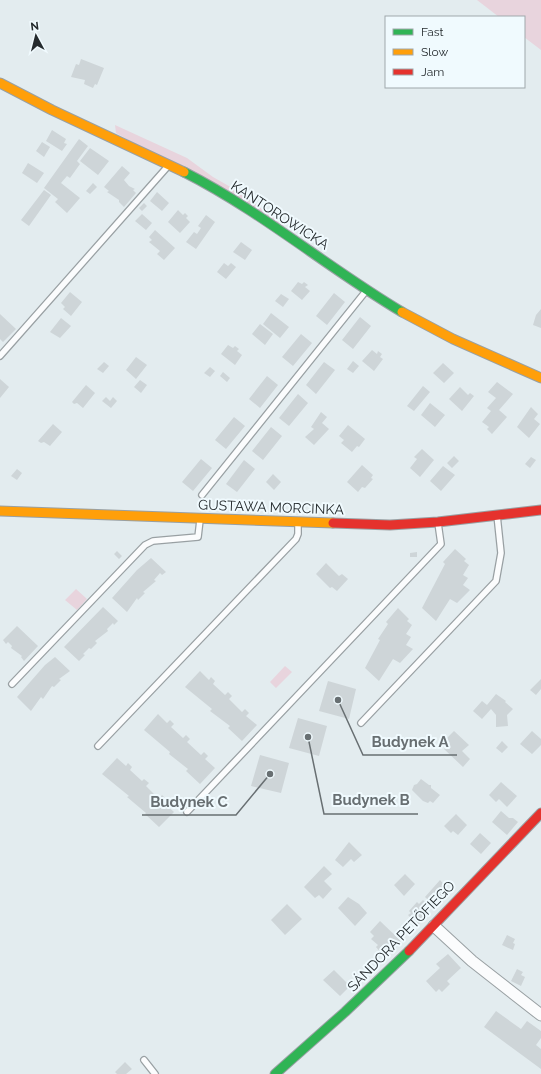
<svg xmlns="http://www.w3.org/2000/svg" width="541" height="1074" viewBox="0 0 541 1074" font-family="Raleway,sans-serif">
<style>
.green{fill:#e8d4dd}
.building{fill:#ced5d8}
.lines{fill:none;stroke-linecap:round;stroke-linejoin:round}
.lane-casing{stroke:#99a0a3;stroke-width:8}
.street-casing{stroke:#99a0a3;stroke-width:13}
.fast-casing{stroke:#99a0a3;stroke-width:11}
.slow-casing{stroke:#99a0a3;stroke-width:11}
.jam-casing{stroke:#99a0a3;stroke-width:11}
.lane{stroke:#fbfcfd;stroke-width:5.5}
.street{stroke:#fbfcfd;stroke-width:11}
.fast{stroke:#30b455;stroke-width:9}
.slow{stroke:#ff9f0a;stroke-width:9}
.jam{stroke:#e5322d;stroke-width:9}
.labels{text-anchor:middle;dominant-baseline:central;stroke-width:4;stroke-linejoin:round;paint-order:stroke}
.street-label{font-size:14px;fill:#252b2e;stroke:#f0fafe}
.leader{fill:none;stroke:#686f72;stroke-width:1.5}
.callout-dot{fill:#686f72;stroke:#f0fafe;stroke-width:1.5}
.callout-label{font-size:15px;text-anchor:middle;font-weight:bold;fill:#686f72;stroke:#f0fafe;stroke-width:4;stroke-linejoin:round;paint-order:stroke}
</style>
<rect width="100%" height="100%" fill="#e3ecef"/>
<!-- green -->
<path class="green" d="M477,0H541V50L524,37V17H499Z
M115,125L187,158L213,177L241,193L285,227L116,133Z
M76,589L87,599L77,610L65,600Z
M285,666L292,672L276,688L270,682Z"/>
<!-- building -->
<path class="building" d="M81,59L104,68L97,85L95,84L93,88L84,84L85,80L71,77L76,64L79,65Z
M52,130L66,139L64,143L67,144L62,151L46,141Z
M79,139L88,146L77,161L80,164L70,178L67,176L61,183L80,198L67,213L55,202L58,199L44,188Z
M42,142L50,147L44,157L36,151Z
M90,148L109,161L98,175L80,161Z
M28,163L44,173L37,183L22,173Z
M122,166L130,173L124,180L129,186L135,189L133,190L136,193L124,207L119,202V200L107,192L109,191L104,187Z
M93,183L97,187L90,194L86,191Z
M44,190L51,195L29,226L21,220Z
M157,192L169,203L162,211L150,201Z
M144,203L147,206L142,211L139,208Z
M178,210L183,215L185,213L188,216L186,218L190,222L180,233L168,222Z
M142,214L152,223L146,230L135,221Z
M206,215L215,222L196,249L186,242L194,232L197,234L201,228L198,226Z
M155,230L175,248L164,260L157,254L160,251L149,242L152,240L149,237Z
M241,242L252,250L245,260L233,252Z
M224,263L228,266L231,263L236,267L226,279L217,272Z
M298,282L302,284L304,282L308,285L305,287L310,291L302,300L291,291Z
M70,292L82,302L71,316L63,309L65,307L61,303Z
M334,293L345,302L327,325L316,316Z
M281,294L289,299L283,307L275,301Z
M541,309V328L533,325L536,315Z
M271,313L289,327L280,338L263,324Z
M0,314L16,329L3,342L0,339Z
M360,317L371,326L353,349L342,340Z
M61,318L71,326L60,338L50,332Z
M260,324L273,334L265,345L252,334Z
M301,334L312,343L293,366L282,357Z
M228,345L233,348L235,346L239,349L237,351L242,355L235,365L221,354Z
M372,350L377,354L378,351L382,354L380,357L383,359L374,371L362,361Z
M136,357L147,365L136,379L126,370Z
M353,361L359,366L353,373L347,369Z
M104,362L109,366L103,373L97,369Z
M324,362L335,370L316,394L306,385Z
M443,363L454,373L444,383L433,373Z
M210,367L215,371L210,377L204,373Z
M223,372L230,378L227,382L220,376Z
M267,376L278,385L260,408L249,399Z
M0,379L9,387L0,398Z
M140,380L147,385L141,393L134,387Z
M497,382L513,394L499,410L507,417L492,434L487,429L489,427L482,422L491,411L487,408L496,398L488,392Z
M86,385L95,393L83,408L77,403L74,404L72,402Z
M423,386L430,392L414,411L407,406Z
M460,387L468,395L470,393L474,396L462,411L449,399Z
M298,394L308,403L289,426L279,418Z
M106,397L110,401L113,397L117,401L111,408L102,401Z
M430,403L445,415L435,427L421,415Z
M531,407L538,414L534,419L540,424L529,438L517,427Z
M321,412L327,417L322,423L329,429L314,445L305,437L314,429L311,427Z
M234,417L245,426L226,449L215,440Z
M53,424L62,432L50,446L44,442L41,443L38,441Z
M348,425L365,439L359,447L357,446L352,452L341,443L344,440L339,436Z
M271,427L282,436L263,460L252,451Z
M422,449L434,460L420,477L410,468L417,459L414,457Z
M454,456L459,461L452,468L447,463Z
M531,457L536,460L530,468L525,464Z
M201,459L212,468L193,491L182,482Z
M244,460L255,469L237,492L226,484Z
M362,465L373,475L371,478L373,479L365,488L362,487L358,492L347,482Z
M443,466L455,475L441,491L430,481Z
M17,469L22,473L17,480L11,476Z
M273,474L281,482L274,490L266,482Z
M455,549L466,559L464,561L469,565L463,575L468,578L463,585L470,590L457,603L450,599L436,621L422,608L445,564L443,562Z
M117,551L122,556L119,559L114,554Z
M417,552V557H410V553Z
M151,558L166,572L162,575L160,573L154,580L156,581L143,592L145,593L138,600L137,598L127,612L112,598L137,570Z
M326,563L339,576L342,574L348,579L337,591L332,587L330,588L316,574Z
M103,607L118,621L114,625L113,623L107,629L108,631L95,641L97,643L91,649L89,648L83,654L85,655L79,661L64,647Z
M398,608L409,619L407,621L412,625L406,634L411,637L406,645L413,649L400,663L393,659L379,681L365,668L380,640L378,639L388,624L386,622Z
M17,626L38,646L24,661L21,657L22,656L11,648L12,646L8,642L6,644L3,640Z
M55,657L70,671L59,679L61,680L54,687L52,686L43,699L41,697L31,711L17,697L45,665Z
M200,671L209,680L211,677L215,681L213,684L225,695L228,692L232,696L229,699L242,712L245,709L249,713L246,716L257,725L242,741L228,728L230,726L210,711L212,709L185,687Z
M541,679V689L536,695L530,690Z
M328,681L356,689L349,719L319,711Z
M496,694L506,701L505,702L513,709L507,715L508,726L496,727V715L491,709L482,719L473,711L482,701L487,705Z
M158,714L167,723L170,720L174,724L171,727L183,738L186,735L190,739L187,742L201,755L204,752L208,756L205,759L215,768L200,784L186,771L188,769L169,754L170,752L144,730Z
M298,718L327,726L319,756L289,748Z
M454,731L469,745L462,751L470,759L463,767L444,749L450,743L446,739Z
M532,731L541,739V745L532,754L520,744Z
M502,741L508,747L502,753L496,748Z
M260,755L289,763L281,793L251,786Z
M117,758L126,766L128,763L132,767L130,770L142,781L144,779L149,783L146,786L159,799L162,795L166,799L163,802L174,812L159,827L145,814L146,813L127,797L129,796L102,774Z
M421,779L429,785H431V788L440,795L433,803L430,801L428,803L423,801L412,790L414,785L417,784Z
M501,782L517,796L507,807L499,799L496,802L489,795Z
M501,811L509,818H513L518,822L507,835L492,822Z
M456,814L467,825L458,835L453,831L451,833L444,826Z
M480,833L491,843L481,854L470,844Z
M349,842L362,855L354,862L351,859L343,867L335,860Z
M324,866L332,874L324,881L332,889L323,899L319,895L315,898L304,887Z
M405,874L415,884L404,896L394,885Z
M440,880L451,892L440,903L438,901L434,905L425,897Z
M348,897L359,904L367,913L355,926L338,908Z
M423,900L431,908L427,912L429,913L418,925L408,915L411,913L409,911L417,902L419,904Z
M287,904L302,919L285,935L271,920Z
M380,921L401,941L387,952L385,950L381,953L376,947L378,945L371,939L374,936L370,932Z
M507,935L515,939L513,943L515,944L513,950L502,945Z
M448,954L461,968L447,981L450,984L442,992L439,989L436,992L426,981L440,968L436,964Z
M517,969L523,972L521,975L525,977L521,986L511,981Z
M334,970L350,986L340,996L323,980Z
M496,1011L521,1029L527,1021L541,1031V1038L536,1045L541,1049V1069L484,1027Z
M125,1062L132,1069L126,1074H117L115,1072Z"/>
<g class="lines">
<defs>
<path id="lane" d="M0,356L169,165
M202,495L366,291
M12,684L145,545L153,541L198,537L200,520
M361,723L496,581L501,553L497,515
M98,746L296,539L298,534V523
M187,812L441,544L438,523
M144,1060L155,1074"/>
<path id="street" d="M434,926L472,961L541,1015"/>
<path id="fast" d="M184,172C261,211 328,268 402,312
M275,1074L345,1012L409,951"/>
<path id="slow" d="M0,83L52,110L184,172
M402,312L453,339L541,378
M0,511L333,523"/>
<path id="jam" d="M333,523L390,525L438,522L541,510
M409,951L541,813"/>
</defs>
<!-- lane casing -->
<use href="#lane" class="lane-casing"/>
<!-- street casing -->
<use href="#street" class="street-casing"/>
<!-- fast casing -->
<use href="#fast" class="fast-casing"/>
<!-- slow casing -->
<use href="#slow" class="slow-casing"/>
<!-- jam casing -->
<use href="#jam" class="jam-casing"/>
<!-- lane -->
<use href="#lane" class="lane"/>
<!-- street -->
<use href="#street" class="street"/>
<!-- fast -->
<use href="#fast" class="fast"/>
<!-- slow -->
<use href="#slow" class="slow"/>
<!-- jam -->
<use href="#jam" class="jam"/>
</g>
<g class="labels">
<!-- street labels -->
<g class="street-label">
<text transform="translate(280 215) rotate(33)">KANTOROWICKA</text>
<text transform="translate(271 507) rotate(2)">GUSTAWA MORCINKA</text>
<text transform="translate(401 936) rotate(-46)">SÁNDORA PETŐFIEGO</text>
</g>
</g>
<!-- callouts -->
<path class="leader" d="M338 700L363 755H457M308 737L324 814H418M270 774L236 815H142"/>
<g class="callout-dot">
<circle cx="338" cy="700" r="4"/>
<circle cx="308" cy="737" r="4"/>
<circle cx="270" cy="774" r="4"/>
</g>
<g class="callout-label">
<text x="410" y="747">Budynek A</text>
<text x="371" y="805">Budynek B</text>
<text x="189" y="807">Budynek C</text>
</g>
<!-- legend -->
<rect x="385" y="16" width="140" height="72" fill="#f0fafe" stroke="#9fa7ab"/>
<rect x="393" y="29" width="20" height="6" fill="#30b455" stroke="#9fa7ab"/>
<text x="421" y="36" font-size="12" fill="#252b2e">Fast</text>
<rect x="393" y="49" width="20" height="6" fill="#ff9f0a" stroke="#9fa7ab"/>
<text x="421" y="56" font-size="12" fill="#252b2e">Slow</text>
<rect x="393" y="69" width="20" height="6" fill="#e5322d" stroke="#9fa7ab"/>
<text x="421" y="76" font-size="12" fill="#252b2e">Jam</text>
<!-- north arrow -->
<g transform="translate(36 36) rotate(353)" stroke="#f0fafe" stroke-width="3" paint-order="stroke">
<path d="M0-3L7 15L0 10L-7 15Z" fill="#252b2e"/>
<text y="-6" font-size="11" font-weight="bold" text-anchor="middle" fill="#252b2e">N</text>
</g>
</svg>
